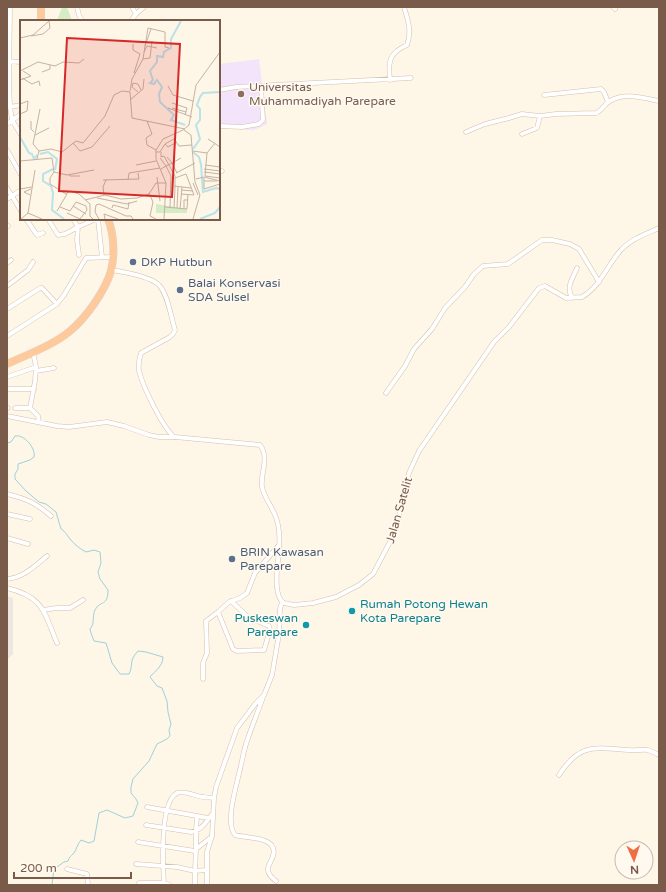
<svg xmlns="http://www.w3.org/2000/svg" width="666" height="892" viewBox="0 0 666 892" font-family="'Varela Round',sans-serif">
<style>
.industrial{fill:#eee7e1}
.education{fill:#f3e3fb}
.green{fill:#d4edc4}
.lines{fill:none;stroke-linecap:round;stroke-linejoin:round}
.stream{stroke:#9fd1dc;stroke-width:1}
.minor-casing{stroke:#d4bfae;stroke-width:5}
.trunk-casing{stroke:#dcd4d0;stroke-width:8}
.minor{stroke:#fff;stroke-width:4}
.trunk{stroke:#feca9c;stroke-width:7}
.education-dot{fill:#8d6e63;stroke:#fff9ef;stroke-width:1.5}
.service-dot{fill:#5c6f8a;stroke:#fff9ef;stroke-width:1.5}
.culture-dot{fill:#0f9aa8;stroke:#fff9ef;stroke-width:1.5}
.labels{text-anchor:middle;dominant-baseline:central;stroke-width:3;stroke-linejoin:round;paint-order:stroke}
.education-label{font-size:12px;fill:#785e54;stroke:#fff9ef;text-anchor:start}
.service-label{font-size:12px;fill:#4e5e75;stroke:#fff9ef;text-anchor:start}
.street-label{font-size:12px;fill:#7a5b49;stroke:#fff9ef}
.culture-label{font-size:12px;fill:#0d838f;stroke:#fff9ef;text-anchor:start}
.inset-river{fill:none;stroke:#b9e2ea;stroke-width:2}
.inset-road{fill:none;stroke:#c5b3a3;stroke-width:1}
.view{fill:#d62828;fill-opacity:0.15;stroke:#d62828;stroke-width:2}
.inset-edge{fill:none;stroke:#7a5b49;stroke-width:2}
</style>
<rect width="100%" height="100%" fill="#fef6e7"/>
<!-- industrial -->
<path class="industrial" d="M7,596L13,598V654L7,660Z"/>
<!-- education -->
<path class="education" d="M259,59L267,124L254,130L219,128V64Z"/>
<!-- green -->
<path class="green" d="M62,7H67L72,21H57Z"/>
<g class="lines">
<!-- stream -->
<path class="stream" d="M7,443L11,442L15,436C24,434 36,448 34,457L30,460L18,464V469L15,474V479L26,491L39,502L46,504L56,512L61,529C66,532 66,534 70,539C74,544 80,549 86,552L94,550L100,552L101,563L98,572L100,579L108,590C108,607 100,600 95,610C92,616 95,624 90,629L91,633L94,641L106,643L112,663L120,674H129C134,664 128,662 138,651L146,652L163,657C163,666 155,671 150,677L157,686L162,688L167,701L168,712L171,724L169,730L170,736L167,739L157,744L149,761L133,779L131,787V793L136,799L138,803L133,816L125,818L107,810L99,813L94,841L89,843L81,840C77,845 77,848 74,853C71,856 69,857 68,861L64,862L54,869L52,885"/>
<defs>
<path id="minor" d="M10,7L9,81L10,107L12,120L21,135
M77,7L79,15L82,21
M132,7L136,14
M613,7L615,9
M131,21L136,14L144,7
M7,61L21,62
M390,80C388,61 389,53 407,45C412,32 408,20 404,7
M219,90L236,87L411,78
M544,95L601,89L604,92L608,102
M10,107L21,105
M7,124L21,114
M219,126L242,127L259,124L263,120L261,86
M466,132L485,124L509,118L522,114L540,116L556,114L596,113C602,111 604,104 610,101C625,92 643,98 659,101
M522,134L537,128L540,116
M7,150L21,175
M219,171H222
M7,188L12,196L21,190
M7,199L12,196L21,211
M26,219L37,235L43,233
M48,219L58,235L65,234L78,227
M73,219L78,227L96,219
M98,219L102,257
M7,225L8,226
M78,227L77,240L79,255
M7,263L11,260
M111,270C124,272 150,276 159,285C168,295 171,317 175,330L173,334L170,337L141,353C139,359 138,364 139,371C143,387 162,426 174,437
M7,286L28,270L33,262
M572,298C566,286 572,280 577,268
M7,309L40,288H42L57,304
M7,336L57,304L64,295L86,258L112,257
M36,371L54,368
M7,377L36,367L33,352
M7,389H34
M386,393L405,366L414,349L432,329L445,308L465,287L474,274L483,266L508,264L542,240H552L570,244L579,249L599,282
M7,408H8
M15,408H30L38,416L39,422
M30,408L35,381L36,367
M7,416L57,426L69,427L107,422L124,426L149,435L159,437H175L260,445C270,458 260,473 262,487C264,497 271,505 275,515C280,526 280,538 279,551C278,563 272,596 284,603L294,605L313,603L336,597L359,585L373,574L391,540L399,515L409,473L419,451L494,342L509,327L539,288L545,286L566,298L582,297C601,286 607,265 621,250C631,239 646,234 659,228
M7,494C27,499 36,503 51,516
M7,514L30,519
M7,538L28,544
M7,579C23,578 35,566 47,556
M7,588C44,597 44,612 57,643
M43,610L57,608H70L83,600
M218,612L233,649L237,651L264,650L270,630L269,626L248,617L231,601
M203,679V663L207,653L206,621L218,612L229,602L240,598L247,593L255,573L279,545
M263,697C258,712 252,726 247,741C244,749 243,757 241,765C238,781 224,822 235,835C245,838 270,837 273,848C278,861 257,867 276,881
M559,775C580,742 596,748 629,750C635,751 642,749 648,750C651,751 655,753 659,755
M147,807L208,818
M146,825L191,832C203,830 206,821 213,813
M138,842L195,851
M196,848V831L197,816
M136,864L177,867L195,871L196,849L210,838
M67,869L87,874L88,885
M139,883H164L170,885
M164,885C163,867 159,802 177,793C185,790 196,797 204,797C207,798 210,797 214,798
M195,885V871L206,870
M207,885V852L212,836L214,798L216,787L237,728L256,703L264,695L272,675L279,634L280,609L282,602"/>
<path id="trunk" d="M41,7V21
M7,364C28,354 52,346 70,331C86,318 105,291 111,271C115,255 114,234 108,219"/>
</defs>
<!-- minor casing -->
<use href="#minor" class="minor-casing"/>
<!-- trunk casing -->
<use href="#trunk" class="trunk-casing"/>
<!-- minor -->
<use href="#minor" class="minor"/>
<!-- trunk -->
<use href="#trunk" class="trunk"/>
</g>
<!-- markers -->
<circle class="education-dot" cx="241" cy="94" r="4"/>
<g class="service-dot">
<circle cx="133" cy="262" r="4"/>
<circle cx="180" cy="290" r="4"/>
<circle cx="232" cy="559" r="4"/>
</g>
<g class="culture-dot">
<circle cx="352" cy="611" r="4"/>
<circle cx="306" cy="625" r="4"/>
</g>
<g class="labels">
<!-- education labels -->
<g class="education-label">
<text x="249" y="87">Universitas<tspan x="249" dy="14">Muhammadiyah Parepare</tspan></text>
</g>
<!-- service labels -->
<g class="service-label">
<text x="141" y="262">DKP Hutbun</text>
<text x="188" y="283">Balai Konservasi<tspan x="188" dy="14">SDA Sulsel</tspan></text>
<text x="240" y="552">BRIN Kawasan<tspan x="240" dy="14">Parepare</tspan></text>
</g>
<!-- street labels -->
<g class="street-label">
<text transform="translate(399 510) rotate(-74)">Jalan Satelit</text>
</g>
<!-- culture labels -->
<g class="culture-label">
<text x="360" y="604">Rumah Potong Hewan<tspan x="360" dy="14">Kota Parepare</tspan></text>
<text x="298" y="618" text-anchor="end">Puskeswan<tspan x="298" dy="14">Parepare</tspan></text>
</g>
</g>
<!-- overview -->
<g transform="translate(20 20)">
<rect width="200" height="200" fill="#fef6e7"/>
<path d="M136,184L167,189V193H136Z" fill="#d4edc4"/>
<path class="inset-river" d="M161,1L151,19V28L144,32L143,37L137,36V42L130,51L133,60L130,63L134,64L137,60L142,67L139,74L140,82L154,95L151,100L165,105M0,117L9,133L12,134L14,139L17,135M173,129L180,119L176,105L180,100V89L177,85L180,77L183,73L200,72M173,132L179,137L181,144L183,172L196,168L200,169M20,134L28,132L37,139L35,150M33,149L23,154V161L31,166L33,173L32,190L44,199M180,199L195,193L200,187"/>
<path class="inset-road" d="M11,16L23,14L30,8L29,1M0,18L13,15L29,1M113,24V30L120,34L114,53M125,26L131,9M124,32L127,26L137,28M123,39L130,38L132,21M0,51L18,42L35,46L43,42L59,43L64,39M22,52L30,49V45M2,58L12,64L19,61L20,66M0,60L11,56L3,51M148,66L153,75L173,81M110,71L112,59L123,39L128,8L145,12V27L149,28M118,72L112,67L113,63L118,64L121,70M110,80L123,69L124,59M152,83L167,88L165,95M0,84L8,81L7,91L0,94M148,88L172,97M152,88L166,92M11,101V109L14,112M127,101L132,114L126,118L127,125L136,130M164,110L171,115L175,162L180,175L173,199M15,115L29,108M188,119L200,127M53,123L60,131L72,127L90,106M145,124L148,127L157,122M19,131L13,124L20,89M173,131L187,133M136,132H140L145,124L154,119L159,126L172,125M141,132V137L144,136L155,156V167M147,137L152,143L161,138M140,138L146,146L152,143L157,153M17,139L19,131L31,129L42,132L56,121L63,123L85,96L94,75L102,71L110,72L112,98L165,109M0,141L32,138L34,152L30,158V164L46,174L50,171L59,174L70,184V196L73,199M116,145L136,141M185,145L200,147M141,149L146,146L151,156L150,188M184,149L200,151M34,152L47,155L74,150M184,152L200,154M156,153L175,143M49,154L50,156H60M185,156L187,133L195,123M185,156L200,158M137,157L140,181M155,158L166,154L174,175L161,174M184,158V169L200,164M176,159L184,157L200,161M83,160L119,159L118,153M108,160L109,153L140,148M184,161H197M173,163L178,175M154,166L171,168M0,169L12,167M161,170L173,171M129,173L133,182L130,196L136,199M10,175L4,172L11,169M84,175L83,167L86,160M77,178L107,184L117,181M65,180L85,175L101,179L117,178L129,174L136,163H146M53,186L66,194M40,187L50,191L56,182L66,186L67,190L60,199M145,187L167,189L168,174M92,188L93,185L108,189L109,182M154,188L155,167M157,188L158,167M160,189L162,167M164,189V180H168M37,191L47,174M8,193L15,150M47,193L60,199M1,199L8,193L22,199M79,199L75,192L76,185L79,184L106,196H111L113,199M85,199L84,194L98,199M144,199L146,163L136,139V130L143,119L163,110L169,105L176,65L200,32"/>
<path class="view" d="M47,18L160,24L152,177L39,171Z"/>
<rect width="200" height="200" class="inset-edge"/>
</g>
<!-- border -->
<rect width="666" height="892" fill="none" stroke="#7a5b49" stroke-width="16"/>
<!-- north arrow -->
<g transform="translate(634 860) rotate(177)"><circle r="19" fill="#fff9ef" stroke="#cabaad"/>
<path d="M0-3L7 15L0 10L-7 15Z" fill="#f06e44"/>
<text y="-6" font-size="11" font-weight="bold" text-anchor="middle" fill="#7a5b49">N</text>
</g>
<!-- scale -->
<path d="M14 872v6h117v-6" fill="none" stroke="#7a5b49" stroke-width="2"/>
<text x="20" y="872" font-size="12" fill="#7a5b49" stroke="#fff9ef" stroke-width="3" paint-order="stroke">200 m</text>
</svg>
